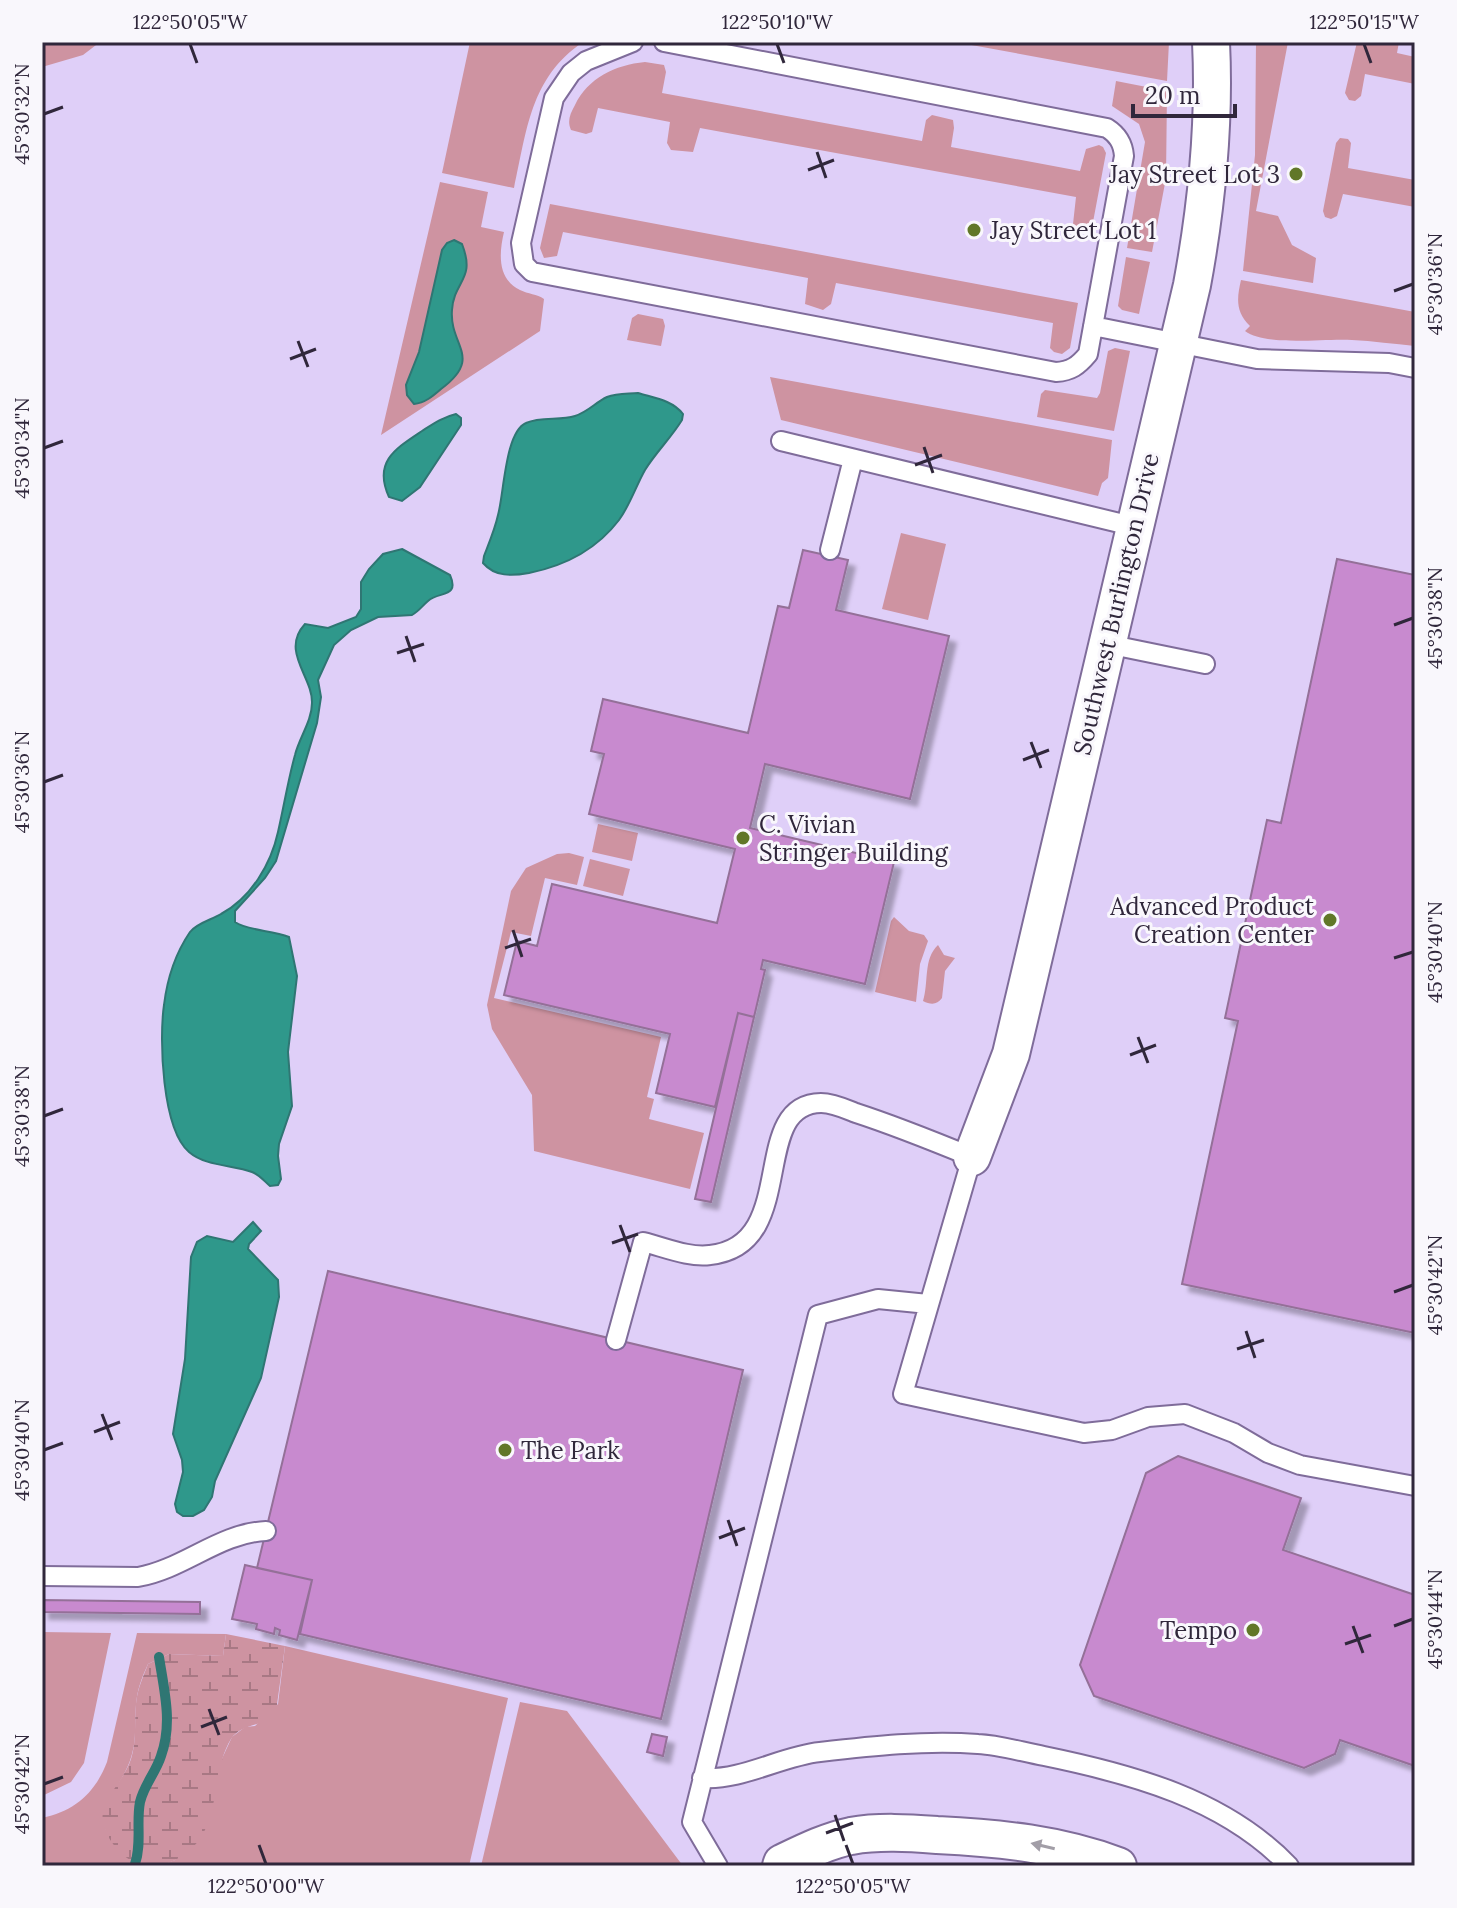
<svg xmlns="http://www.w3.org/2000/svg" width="1457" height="1908" viewBox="0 0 1457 1908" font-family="Lora,serif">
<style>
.green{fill:#ce93a1}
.wetland{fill:url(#wetland-marsh)}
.water{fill:#2f988b;stroke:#2f7673;stroke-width:2}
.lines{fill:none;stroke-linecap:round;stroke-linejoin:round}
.stream{stroke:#2f7673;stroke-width:10}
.building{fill:#c88acf;stroke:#947098;stroke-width:2;filter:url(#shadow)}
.lane-casing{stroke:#7f6c9a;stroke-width:22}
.street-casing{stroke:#7f6c9a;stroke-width:40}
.lane{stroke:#fff;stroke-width:18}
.street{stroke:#fff;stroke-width:36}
.oneway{fill:#a29ea7}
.ticks{fill:none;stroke:#30273b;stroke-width:3}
.poi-dot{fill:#617728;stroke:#f9f7fc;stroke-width:3}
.labels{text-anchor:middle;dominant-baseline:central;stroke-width:6;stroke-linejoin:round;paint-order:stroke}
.poi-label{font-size:24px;fill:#30273b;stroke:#f9f7fc;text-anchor:end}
.street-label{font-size:24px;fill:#30273b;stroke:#f9f7fc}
.neatline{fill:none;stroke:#30273b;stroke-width:3}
.ticks-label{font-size:20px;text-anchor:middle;fill:#30273b}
</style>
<defs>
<pattern id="wetland-marsh" width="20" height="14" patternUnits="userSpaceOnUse" patternTransform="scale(2)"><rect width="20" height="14" fill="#ce93a1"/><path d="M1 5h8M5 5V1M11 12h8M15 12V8" fill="none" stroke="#a87884"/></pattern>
<filter id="shadow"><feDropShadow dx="7" dy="7" stdDeviation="2" flood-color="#0004"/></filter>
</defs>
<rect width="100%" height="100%" fill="#dfcff8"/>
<!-- green -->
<path class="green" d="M42,42H100L83,55L42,67Z
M470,42H583C530,78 527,130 514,188L442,173Z
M955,42H1169L1167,81Z
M1256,42H1288L1256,211L1278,216L1292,245L1316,258L1313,283L1243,271L1255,155Z
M1357,42H1399L1397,53L1415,57V84L1365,74L1361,96L1355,101L1349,100L1345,93Z
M645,62L664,65L666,72L662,93L922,141L926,120L932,115L953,120L954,128L951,147L1080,171L1086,149L1099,145L1103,147L1106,153L1093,222L1087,228L1078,227L1073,224L1076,197L700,128L693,152L671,150L667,143L670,122L598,108L592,132L586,134L571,130C567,121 570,114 575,105C588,78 615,65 645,62Z
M1116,81L1167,91L1166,178L1152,252L1127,248L1145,142L1139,124L1112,106Z
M1340,138L1348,139L1351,143L1348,168L1415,180V207L1343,194L1337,216L1331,219L1325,217L1323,211L1336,143Z
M440,182L488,192L481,227L504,232C499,253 497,279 520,290C528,294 537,294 544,299L540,331L381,435Z
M550,204L1078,303L1070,348L1062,354L1054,352L1050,348L1053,323L836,283L831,304L823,310L805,304L808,278L563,232L557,256L544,258L540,248Z
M1126,257L1150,262L1139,314L1122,310L1118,306Z
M1241,280L1415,312V346C1394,344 1373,341 1352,340C1324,338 1267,347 1245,331L1250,326C1235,311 1237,298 1241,280Z
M638,314L663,319L665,326L661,346L627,340L632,318Z
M1115,348L1130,351L1114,431L1037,417L1041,394L1045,390L1097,398L1100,393L1108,351Z
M770,377L1112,440L1108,478L1102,483L1098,496L781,420Z
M901,533L946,544L928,620L882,609Z
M598,824L638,833L632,861L592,852Z
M569,853L584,857L577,885L545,878L531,936L511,932L494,998L661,1037L647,1097L654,1099L649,1119L704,1133L690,1189L534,1151L532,1095L492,1029L487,1005L511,891L526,868L557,854Z
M590,859L630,869L623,896L583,886Z
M894,917L909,931L924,935L928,941L920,964L916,1002L875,992L891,921Z
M938,945L944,955L955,958L945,971L942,998C937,1005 931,1005 923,1001C929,982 923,959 938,945Z
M42,1632L111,1633L84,1763L71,1782L42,1796Z
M137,1633L226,1634L223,1656L169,1654L148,1664C142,1677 137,1690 136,1705C134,1722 137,1737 132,1754C123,1791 83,1812 118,1847C126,1855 132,1863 142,1866H42V1818C75,1811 95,1793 107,1762Z
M285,1646L508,1698L469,1866H159L175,1860L232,1737L245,1727L255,1726L278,1704Z
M520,1702L567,1711L683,1866H481Z"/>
<!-- wetland -->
<path class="wetland" d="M226,1634L285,1646L276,1712C264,1728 242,1722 231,1739C211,1771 221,1820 193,1847C167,1873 131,1873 111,1841C106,1833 101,1822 103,1812C106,1796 126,1776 131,1759C137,1740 134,1723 136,1704C137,1690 143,1677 148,1664L169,1654L223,1656Z"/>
<!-- water -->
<path class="water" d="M454,240L462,244C476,280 454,280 452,310C449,346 484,357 441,389C433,396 425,403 414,404L407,395L406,385L419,352L442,250L447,243Z
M638,393C654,398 672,400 683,414L682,420C671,438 656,452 645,470C636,486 630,505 619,520C597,549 564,566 529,573C512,576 495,577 483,563L484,556C489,543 495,529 498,515C504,494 505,432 526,423C541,416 560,421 575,416C588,412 596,402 607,397C617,393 627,394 638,393Z
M456,414L461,418V425L420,487L402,501L389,497C373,462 395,449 422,431C433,424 443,417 456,414Z
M402,549L450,575C460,598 439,591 428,601C422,606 419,611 412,615L378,617L351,630L334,645L318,680L321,697L317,723L276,861L265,878L235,911V922C248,931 272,930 289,937L297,976L288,1052L292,1106L279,1144L278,1156L281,1179L278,1185L270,1186C264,1181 260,1175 252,1172C232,1165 205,1166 189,1152C162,1129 159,1039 164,1005C167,980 175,954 190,932C197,923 211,920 221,914C251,898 271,864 278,832C284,806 288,780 295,755C299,738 312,721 312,703C313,677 280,651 305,624L328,628L356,617L361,609V582L369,569L383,554Z
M253,1222L261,1231L249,1244L248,1249L278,1280L279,1297L261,1378L215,1481L212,1497L204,1510L193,1516H183L177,1512L175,1504L183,1472L182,1460L173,1434L185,1359L191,1257L197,1242L207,1236L233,1242Z"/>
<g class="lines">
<!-- stream -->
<path class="stream" d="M135,1864C142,1843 136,1823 140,1802C144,1785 156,1772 161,1756C173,1723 164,1690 159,1657"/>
</g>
<!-- building -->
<path class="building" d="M803,550L848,560L836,610L949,636L910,799L765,764L750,828L894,862L865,984L763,960L761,969L765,970L754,1017L738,1013L715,1107L656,1093L670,1034L504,995L517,941L537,946L552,884L717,923L735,849L589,814L604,754L591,751L603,699L748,733L778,606L789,608Z
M1337,559L1415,575V1333L1182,1284L1238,1021L1225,1018L1267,820L1281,823Z
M738,1013L754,1017L711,1202L695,1199Z
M328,1271L743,1370L661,1719L300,1634L312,1580L257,1568Z
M1178,1456L1301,1498L1283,1550L1415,1595V1766L1340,1740L1335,1754L1304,1768L1094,1696L1080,1665L1146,1473Z
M245,1565L312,1580L297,1640L279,1635L280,1630L275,1628L274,1634L256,1629L257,1624L232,1619Z
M42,1600L200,1602V1614L42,1612Z
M652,1734L667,1737L663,1756L647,1752Z"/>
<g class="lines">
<defs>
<path id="lane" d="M633,42L586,61L571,73L554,98L521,243L524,264L532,272L1056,372C1071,371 1078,366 1088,354L1124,156C1123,143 1118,135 1107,128L664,42
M1093,326L1257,359L1389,363L1415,368
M781,441L1136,527
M830,550L853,459
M1107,644L1205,664
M616,1340L643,1242C664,1247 689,1258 710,1255C801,1246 747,1104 821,1103C833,1103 846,1109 856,1113C896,1126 933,1141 972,1157L903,1394L1084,1433L1112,1430L1148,1417L1185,1414L1234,1433L1268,1453L1300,1465L1415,1486
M42,1576L138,1577C184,1569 219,1533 266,1531
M702,1778C742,1781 781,1756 820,1752C872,1746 925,1740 978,1744C1000,1745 1022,1752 1044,1756C1132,1774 1225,1799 1289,1866
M718,1866L692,1822L818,1315L878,1299L928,1304"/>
<path id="street" d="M972,1157L1011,1054L1192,285C1207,204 1215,124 1211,42
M781,1866L782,1863C805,1852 827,1841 851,1836C879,1831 909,1833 937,1835C1000,1838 1059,1844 1118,1866"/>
</defs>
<!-- lane casing -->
<use href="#lane" class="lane-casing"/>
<!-- street casing -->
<use href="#street" class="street-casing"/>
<!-- lane -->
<use href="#lane" class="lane"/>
<!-- street -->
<use href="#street" class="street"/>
</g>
<!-- one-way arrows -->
<defs><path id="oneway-solid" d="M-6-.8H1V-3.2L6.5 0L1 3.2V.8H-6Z" transform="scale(2)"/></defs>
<use class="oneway" href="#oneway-solid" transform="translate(1043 1846) rotate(-167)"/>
<!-- ticks -->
<path class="ticks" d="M190,44L197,63M777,44L784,63M1364,44L1371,63M44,114L63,107M817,152L826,178M808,170L834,160M1394,291L1413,284M298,341L308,367M290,359L316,349M924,447L933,473M44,448L63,441M915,465L942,455M1394,625L1413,618M406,636L415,662M397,653L424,644M1031,742L1041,768M1023,760L1049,750M44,782L63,775M513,930L522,957M505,948L531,939M1394,958L1413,952M1138,1037L1148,1063M1130,1055L1156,1045M44,1116L63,1109M620,1225L630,1252M612,1243L638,1234M1394,1292L1413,1285M1246,1331L1255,1358M1237,1349L1264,1340M102,1414L112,1440M94,1432L120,1422M44,1450L63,1443M728,1520L737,1546M719,1538L745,1528M1353,1626L1363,1653M1394,1626L1413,1619M1345,1644L1371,1635M209,1709L219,1735M201,1727L227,1717M44,1784L63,1777M835,1815L844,1841M826,1833L853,1823M259,1845L266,1864M846,1845L853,1864"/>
<!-- markers -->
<g class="poi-dot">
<circle cx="1296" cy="174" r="8"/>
<circle cx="974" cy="230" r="8"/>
<circle cx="743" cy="838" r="8"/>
<circle cx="1330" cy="920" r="8"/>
<circle cx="505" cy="1450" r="8"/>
<circle cx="1253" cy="1630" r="8"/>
</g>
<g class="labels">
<!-- poi labels -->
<g class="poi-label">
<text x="1280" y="174">Jay Street Lot 3</text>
<text x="990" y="230" text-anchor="start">Jay Street Lot 1</text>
<text x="759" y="824" text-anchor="start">C. Vivian<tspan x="759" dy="28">Stringer Building</tspan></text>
<text x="1314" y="906">Advanced Product<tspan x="1314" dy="28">Creation Center</tspan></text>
<text x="521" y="1450" text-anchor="start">The Park</text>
<text x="1237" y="1630">Tempo</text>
</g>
<!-- street labels -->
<g class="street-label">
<text transform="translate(1116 604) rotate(-77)">Southwest Burlington Drive</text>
</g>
</g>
<!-- border -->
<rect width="1457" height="1908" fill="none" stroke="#f9f7fc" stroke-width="88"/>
<!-- scale -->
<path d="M1133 104v12h102v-12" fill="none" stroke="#30273b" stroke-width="4"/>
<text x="1145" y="104" font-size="24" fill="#30273b" stroke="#f9f7fc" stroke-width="6" paint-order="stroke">20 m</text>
<rect x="44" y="44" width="1369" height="1820" class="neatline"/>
<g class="ticks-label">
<text x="190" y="29">122°50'05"W</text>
<text x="777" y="29">122°50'10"W</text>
<text x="1364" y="29">122°50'15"W</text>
<text transform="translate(22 114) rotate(-90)" y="7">45°30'32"N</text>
<text transform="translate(1435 284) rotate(-90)" y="7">45°30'36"N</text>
<text transform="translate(22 448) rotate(-90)" y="7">45°30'34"N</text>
<text transform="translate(1435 618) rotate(-90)" y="7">45°30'38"N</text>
<text transform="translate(22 782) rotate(-90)" y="7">45°30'36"N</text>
<text transform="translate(1435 952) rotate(-90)" y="7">45°30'40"N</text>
<text transform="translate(22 1116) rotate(-90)" y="7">45°30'38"N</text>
<text transform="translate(1435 1285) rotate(-90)" y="7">45°30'42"N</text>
<text transform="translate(22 1450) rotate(-90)" y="7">45°30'40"N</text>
<text transform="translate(1435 1619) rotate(-90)" y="7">45°30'44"N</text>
<text transform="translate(22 1784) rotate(-90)" y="7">45°30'42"N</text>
<text x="266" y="1893">122°50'00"W</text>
<text x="853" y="1893">122°50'05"W</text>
</g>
</svg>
